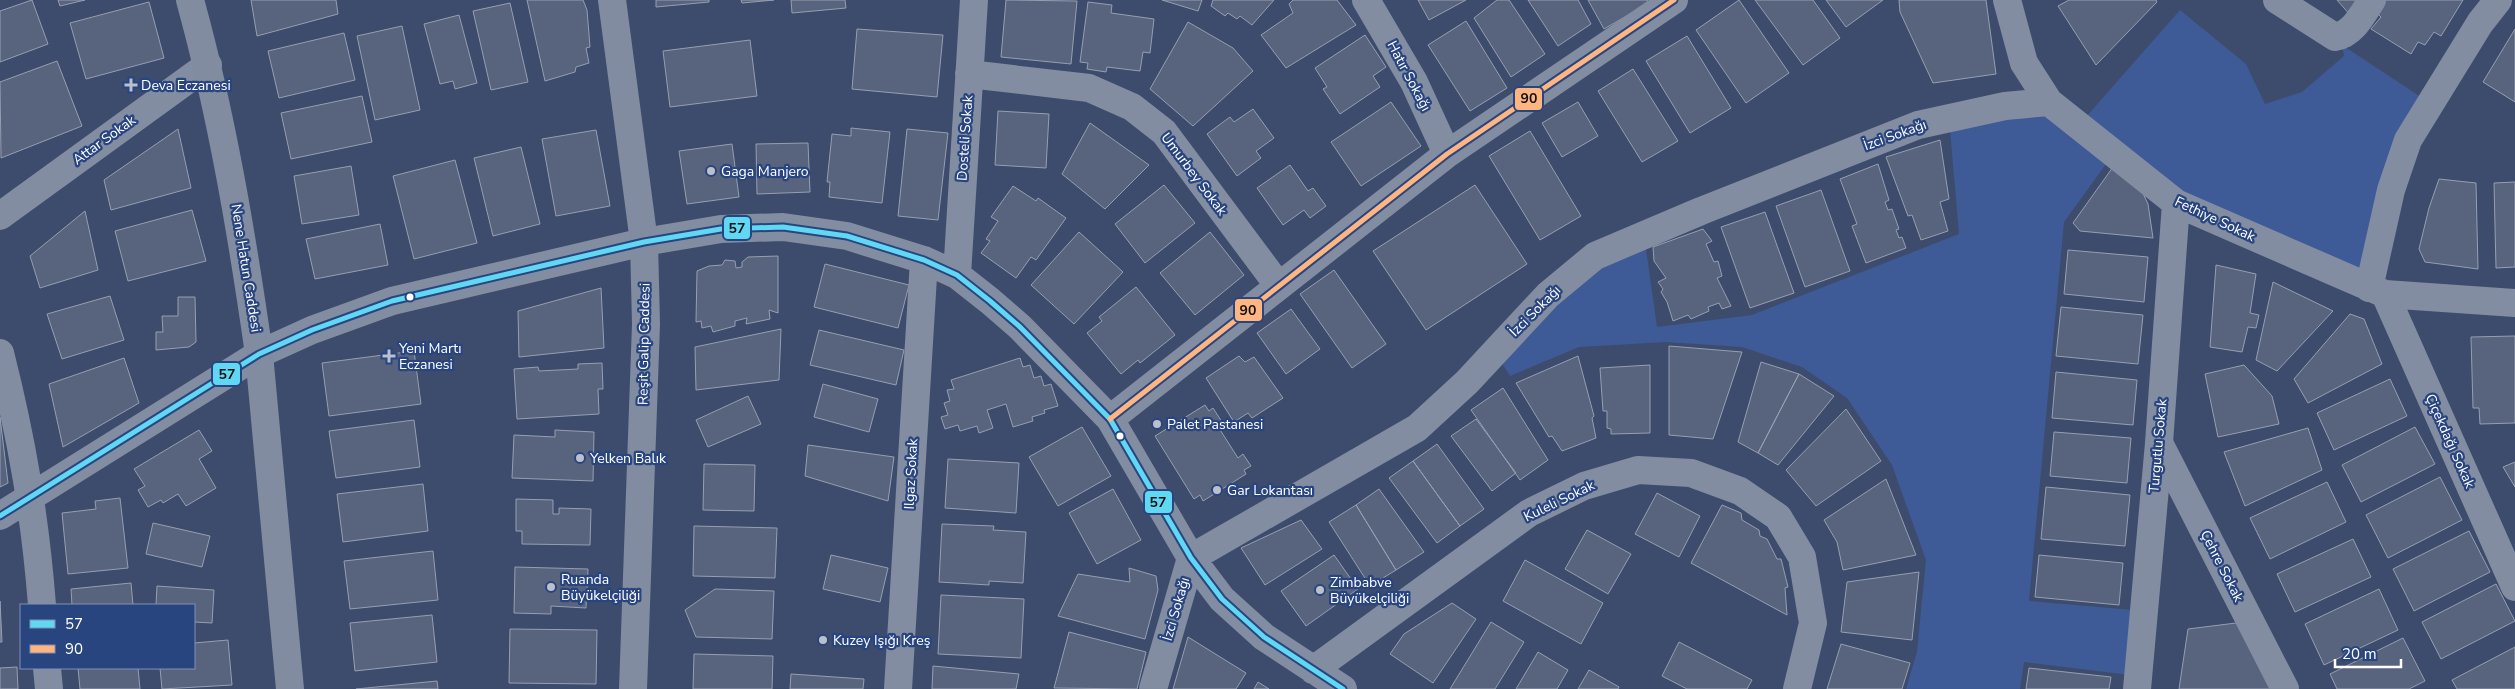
<svg xmlns="http://www.w3.org/2000/svg" width="2515" height="689" viewBox="0 0 2515 689" font-family="'Nunito Sans',sans-serif">
<style>
.green{fill:#3e5b97}
.building{fill:#58647e;stroke:#969fb1}
.lines{fill:none;stroke-linecap:round;stroke-linejoin:round}
.minor{stroke:#838da2;stroke-width:28}
.major{stroke:#818ca1;stroke-width:28}
.bus-1-casing{stroke:#294580;stroke-width:9}
.bus-2-casing{stroke:#294580;stroke-width:9}
.bus-1{stroke:#60d8f3;stroke-width:5}
.bus-2{stroke:#ffb580;stroke-width:5}
.poi-dot{fill:#bbc0cc;stroke:#294580;stroke-width:2}
.bus-dot{fill:#fff;stroke:#294580;stroke-width:2}
.labels{text-anchor:middle;dominant-baseline:central;stroke-width:4.5;stroke-linejoin:round;paint-order:stroke}
.street-label{font-size:14px;fill:#fff;stroke:#294580}
.poi-label{font-size:14px;fill:#fff;stroke:#294580;text-anchor:start}
.line-badge{stroke:#294580;stroke-width:2}
.pale-badge-label{font-size:14px;text-anchor:middle;font-weight:bold;fill:#111}
</style>
<rect width="100%" height="100%" fill="#3d4c6c"/>
<!-- green -->
<path class="green" d="M2180,10L2246,64L2265,104L2302,92L2344,56L2342,45L2430,103L2369,288L2176,203L2114,153L2064,222L2029,601L2144,611L2138,676L2024,662L2020,689H1906L1917,652L1926,560L1892,465L1847,398L1802,367L1742,347L1666,342L1579,347L1510,376L1495,352L1548,295L1644,235L1657,327L1752,315L1959,234L1949,118L2049,102L2079,125Z"/>
<!-- building -->
<path class="building" d="M32,0L48,44L0,62V11Z
M58,0H85L60,6Z
M251,0H336L338,14L257,36Z
M527,0H583L587,10L590,47L586,48L589,63L576,67L575,72L545,81Z
M656,0H709V2L656,7Z
M741,0H774L742,3Z
M791,0H845L846,8L792,13Z
M1006,0L1077,1L1071,64L1001,57Z
M1162,0H1202L1198,11Z
M1213,0H1274L1252,25L1240,16L1237,19L1228,13L1225,16L1211,6Z
M1293,0H1337L1356,25L1286,68L1261,35L1293,13L1289,4Z
M1418,0H1466L1429,20Z
M1497,0H1509L1545,54L1511,77L1474,18Z
M1528,0H1578L1591,24L1558,46Z
M1588,0H1647L1649,3L1604,29Z
M1739,0L1789,73L1746,103L1696,30Z
M1755,0H1813L1840,38L1803,65Z
M1826,0H1883L1846,27Z
M1899,0H1986L1996,74L1933,83L1900,12Z
M2069,0H2156L2157,2L2096,65L2058,6Z
M2337,0H2362L2351,16Z
M2381,0H2463L2441,36L2434,32L2425,45L2418,42L2411,54L2371,29L2381,17L2375,11Z
M149,2L164,58L86,79L70,23Z
M1088,2L1112,5L1111,13L1154,19L1150,53L1143,52L1140,71L1107,67L1106,72L1087,69L1088,63L1080,62Z
M510,3L528,82L491,90L473,11Z
M459,15L477,83L455,89L453,81L440,84L424,24Z
M1466,21L1507,88L1470,111L1428,45Z
M1188,22L1233,48L1253,71L1193,126L1150,89Z
M402,26L420,110L375,120L357,36Z
M857,29L943,35L937,97L852,89Z
M2515,29V102L2483,82Z
M344,33L355,80L279,98L268,51Z
M1365,35L1386,67L1373,76L1380,87L1340,114L1323,89L1327,87L1315,68Z
M1687,36L1731,108L1690,133L1646,61Z
M750,40L757,96L670,107L663,51Z
M57,61L82,126L1,158L0,82Z
M1633,69L1678,141L1642,162L1598,91Z
M362,96L372,142L291,159L281,113Z
M1391,102L1421,146L1361,186L1331,142Z
M1578,102L1598,136L1562,157L1542,123Z
M1253,109L1274,138L1256,151L1261,158L1237,176L1207,134L1230,117L1234,122Z
M998,111L1049,114L1046,168L995,165Z
M1090,123L1149,165L1105,209L1062,174Z
M851,128L890,132L882,203L829,197L830,182H827L832,134L851,136Z
M178,129L191,188L111,210L104,180Z
M907,129L948,133L938,220L898,216Z
M596,130L610,206L556,216L542,139Z
M1530,131L1581,216L1540,240L1489,156Z
M1940,140L1949,199L1940,202L1948,231L1921,240L1912,215L1908,216L1886,157Z
M808,143L810,192L757,194L756,144Z
M732,144L739,197L687,204L679,151Z
M521,147L540,224L493,236L474,158Z
M455,160L477,243L414,259L393,176Z
M1878,164L1889,200L1885,202L1888,210L1892,209L1899,229L1896,230L1899,238L1902,237L1906,248L1866,263L1852,226L1857,224L1840,179Z
M1290,165L1308,191L1313,188L1326,206L1310,218L1304,210L1283,225L1257,188Z
M351,166L359,215L302,224L294,176Z
M2113,167L2141,189L2148,204L2153,238L2080,231L2073,223Z
M2439,179L2476,183L2478,269L2425,262L2419,249L2429,208Z
M2515,182V267L2496,268L2494,183Z
M1164,185L1195,223L1145,263L1115,224Z
M1475,185L1527,264L1426,330L1373,251Z
M1013,186L1036,201L1038,198L1066,218L1036,260L1031,257L1016,278L981,253L990,241L986,239L998,221L991,217Z
M1821,190L1850,271L1805,287L1776,206Z
M192,210L206,261L128,281L115,231Z
M85,211L98,270L40,288L30,256Z
M1765,212L1794,293L1750,308L1721,227Z
M380,224L388,265L315,279L306,239Z
M1703,229L1712,241L1706,244L1714,262L1718,261L1722,276L1717,278L1731,306L1722,309L1719,303L1708,307L1709,311L1691,319L1688,315L1673,321L1667,302L1661,292L1663,289L1658,282L1666,278L1654,261L1653,247Z
M1079,232L1123,272L1074,324L1031,285Z
M1210,232L1244,275L1195,315L1160,273Z
M2068,250L2148,257L2144,302L2064,294Z
M778,256V313L769,310L770,319L746,324L747,318L735,321V326L713,332L711,326L702,328L701,321L696,322L697,271L709,266L722,265L725,260L735,261L736,268L742,267V262L748,257Z
M825,264L909,285L898,328L814,307Z
M2216,265L2256,274L2250,313L2259,315L2256,328L2248,327L2242,352L2210,347Z
M1334,270L1386,344L1352,368L1300,294Z
M2273,282L2333,311L2277,371L2256,360Z
M1136,287L1175,335L1140,363L1138,360L1121,374L1087,333L1102,321L1099,317Z
M601,288L604,348L519,357L518,311Z
M110,296L124,340L62,359L47,314Z
M178,297H195L196,342L189,347L156,350V332H163L162,316H178Z
M2061,307L2143,315L2138,364L2056,356Z
M1291,309L1320,349L1286,374L1257,333Z
M2350,314L2364,319L2382,364L2308,403L2294,379Z
M781,329L779,380L696,390L695,347Z
M819,330L904,350L896,385L810,365Z
M2515,336V423L2480,424L2479,408H2473L2471,337Z
M1669,346L1742,352L1713,439L1669,435Z
M414,351L421,404L329,416L322,363Z
M1239,356L1245,362L1254,357L1283,398L1252,418L1248,413L1234,422L1206,378Z
M1578,356L1594,416L1592,418L1596,438L1562,451L1552,436L1549,437L1516,383Z
M124,358L139,403L63,447L49,384Z
M1020,358L1023,367L1030,365L1034,378L1041,376L1044,386L1051,384L1058,406L1044,410L1045,413L1032,417L1033,421L1013,427L1006,404L987,410L993,428L979,433L977,426L960,431L958,425L945,429L941,417L948,415L944,403L950,401L947,390L954,389L951,380Z
M1761,362L1799,374L1758,453L1738,442Z
M602,363L603,389H598L599,414L517,419L514,369L538,367L539,371L578,369V364Z
M1650,365V433L1611,434V429L1607,428V411H1603L1600,368Z
M2244,365L2272,396L2279,424L2218,437L2205,374Z
M2056,372L2137,380L2133,425L2052,418Z
M1799,374L1834,396L1778,465L1758,453Z
M2390,379L2407,416L2334,450L2317,413Z
M823,384L878,399L869,432L814,417Z
M1503,388L1548,460L1520,480L1471,410Z
M748,396L761,424L708,447L696,420Z
M1205,405L1209,411L1213,408L1222,422L1217,425L1238,458L1243,454L1251,466L1244,470L1246,474L1203,501L1200,495L1194,499L1155,436Z
M1846,409L1881,461L1816,506L1786,470Z
M0,417L8,483L0,487Z
M1476,419L1516,473L1492,491L1451,436Z
M414,420L420,467L336,478L329,431Z
M1082,427L1111,476L1058,506L1029,457Z
M2415,427L2435,464L2361,502L2342,465Z
M2308,428L2322,470L2245,506L2224,452Z
M199,430L212,451L199,459L216,488L186,506L178,494L163,503L161,500L148,507L138,490L145,486L134,469Z
M555,430L594,432L593,481L512,478L514,435L555,437Z
M2054,432L2131,438L2127,483L2050,476Z
M1437,444L1484,509L1460,526L1413,461Z
M808,445L894,457L888,501L805,476Z
M948,459L1019,463L1016,513L945,508Z
M1413,461L1460,526L1437,543L1389,478Z
M2515,462V487L2503,467Z
M704,464L755,465L754,511L703,510Z
M2440,477L2462,520L2388,558L2366,515Z
M1886,479L1916,555L1843,570L1837,542L1824,520Z
M2327,482L2346,522L2270,559L2250,518Z
M423,484L428,531L343,542L337,494Z
M2046,487L2130,495L2125,546L2041,539Z
M1113,489L1141,540L1097,564L1069,513Z
M1379,489L1424,552L1396,570L1356,505Z
M1657,493L1700,516L1679,557L1635,534Z
M120,498L128,568L68,574L62,513L96,509L95,501Z
M516,499L553,500V514H559V508L591,509L590,545L522,544V531H516Z
M1356,505L1396,570L1370,586L1329,522Z
M1722,505L1741,513L1742,520L1759,530L1760,536L1767,539L1777,559H1781L1788,587L1785,588L1787,615L1691,563Z
M1301,520L1322,549L1265,585L1241,548Z
M153,523L210,536L202,567L146,554Z
M942,524L994,526L993,530L1026,532L1023,583L989,581V585L939,582Z
M694,526L777,528L775,578L693,576Z
M1587,530L1631,554L1608,594L1565,569Z
M2469,531L2490,572L2414,611L2393,569Z
M2353,539L2371,577L2295,612L2277,574Z
M433,551L438,600L350,609L344,561Z
M831,555L888,568L880,602L823,589Z
M1334,555L1358,589L1306,626L1281,591Z
M2039,555L2123,563L2119,605L2035,597Z
M1525,560L1603,603L1581,644L1503,601Z
M515,567L588,569L586,608L551,606V614L514,613Z
M1129,568L1156,576L1158,590L1145,639L1058,616L1078,574L1130,582Z
M1919,572L1912,640L1841,632L1847,582Z
M131,583L133,605H72L71,589Z
M2496,584L2515,621L2441,659L2422,622Z
M157,586L214,590L212,623L194,622V605H156Z
M715,589L774,591L772,639L696,637L685,610Z
M2379,589L2398,630L2324,665L2305,624Z
M941,595L1024,599L1021,658L938,654Z
M0,601L2,642H0Z
M1452,603L1476,619L1433,683L1390,654L1404,634Z
M432,615L437,662L355,671L350,623Z
M1491,622L1524,642L1495,689H1450Z
M2244,622L2275,689H2179L2188,629Z
M510,629L597,630L596,684L509,683Z
M1069,632L1146,652L1137,689L1054,688Z
M1188,637L1246,673L1236,689H1173Z
M2403,638L2425,681L2409,689H2337L2330,674Z
M228,640L232,685L162,689L160,668H194V643Z
M1679,642L1752,680L1747,689H1687L1662,676Z
M1841,644L1910,663L1902,689H1827Z
M2515,647V689H2457L2452,680Z
M1538,652L1568,670L1557,689H1516Z
M694,654L773,656L772,689H693Z
M933,666L1019,674L1016,689H932Z
M17,667L18,689H0V668Z
M78,668H138L140,689H80Z
M2029,668L2111,677L2109,689H2026Z
M1589,670L1619,687L1618,689H1578Z
M791,674L864,679L863,689H790Z
M437,681L438,689H356Z
M1258,682L1269,689H1254Z"/>
<g class="lines">
<!-- minor -->
<path class="minor" d="M1366,0L1414,82L1447,154
M2007,0L2024,63L2049,102L2176,203L2385,294L2515,303
M2277,0L2335,37C2353,34 2362,15 2372,0
M969,74L1089,88L1132,107L1164,132L1278,285
M0,216L208,65
M957,275L974,0
M2369,288L2391,190L2408,140L2480,23L2498,0
M2385,294L2515,587
M0,353C22,440 35,516 42,605
M1110,419L1447,154L1674,0
M2159,443L2285,689
M0,516L259,354L312,330L392,301L644,242L721,229L783,227L847,236L924,260L957,275L990,301L1020,327L1110,419L1191,558L1222,599L1264,637L1343,689
M47,668L49,689
M1313,670L1529,513L1584,486L1638,470L1691,473L1740,491L1778,517L1802,557L1813,623L1797,689
M898,689L924,260
M1153,689L1191,558L1417,428L1467,382L1548,295L1595,256L1701,211L1918,125L2005,106L2049,102
M2137,689L2159,443L2176,203"/>
<!-- major -->
<path class="major" d="M190,0C222,116 242,235 259,354L290,689
M612,0L644,242L646,324L633,689"/>
<defs>
<path id="bus-1" d="M0,516L259,354L312,330L392,301L644,242L721,229L783,227L847,236L924,260L957,275L990,301L1020,327L1110,419L1191,558L1222,599L1264,637L1343,689"/>
<path id="bus-2" d="M1110,419L1447,154L1674,0"/>
</defs>
<!-- bus-1 casing -->
<use href="#bus-1" class="bus-1-casing"/>
<!-- bus-2 casing -->
<use href="#bus-2" class="bus-2-casing"/>
<!-- bus-1 -->
<use href="#bus-1" class="bus-1"/>
<!-- bus-2 -->
<use href="#bus-2" class="bus-2"/>
</g>
<!-- markers -->
<g class="poi-dot">
<path d="M128.5 77.5h5v5h5v5h-5v5h-5v-5h-5v-5h5z"/>
<circle cx="711" cy="171" r="5"/>
<path d="M386.5 348.5h5v5h5v5h-5v5h-5v-5h-5v-5h5z"/>
<circle cx="1157" cy="424" r="5"/>
<circle cx="580" cy="458" r="5"/>
<circle cx="1217" cy="490" r="5"/>
<circle cx="551" cy="587" r="5"/>
<circle cx="1320" cy="590" r="5"/>
<circle cx="823" cy="640" r="5"/>
</g>
<g class="bus-dot">
<circle cx="410" cy="297" r="4.5"/>
<circle cx="1120" cy="436" r="4.5"/>
</g>
<g class="labels">
<!-- street labels -->
<g class="street-label">
<text transform="translate(1409 76) rotate(62)">Hatır Sokağı</text>
<text transform="translate(1895 135) rotate(-20)">İzci Sokağı</text>
<text transform="translate(965 138) rotate(-86)">Dosteli Sokak</text>
<text transform="translate(104 140) rotate(-36)">Attar Sokak</text>
<text transform="translate(1194 174) rotate(53)">Umurbey Sokak</text>
<text transform="translate(2215 219) rotate(25)">Fethiye Sokak</text>
<text transform="translate(246 268) rotate(81)">Nene Hatun Caddesi</text>
<text transform="translate(1535 311) rotate(-45)">İzci Sokağı</text>
<text transform="translate(644 344) rotate(-89)">Reşit Galip Caddesi</text>
<text transform="translate(2450 441) rotate(66)">Çiçekdağı Sokak</text>
<text transform="translate(2158 446) rotate(-85)">Turgutlu Sokak</text>
<text transform="translate(911 474) rotate(-87)">Ilgaz Sokak</text>
<text transform="translate(1559 501) rotate(-26)">Kuleli Sokak</text>
<text transform="translate(2222 566) rotate(63)">Çehre Sokak</text>
<text transform="translate(1176 609) rotate(-74)">İzci Sokağı</text>
</g>
<!-- poi labels -->
<g class="poi-label">
<text x="141" y="85">Deva Eczanesi</text>
<text x="721" y="171">Gaga Manjero</text>
<text x="399" y="348">Yeni Martı<tspan x="399" dy="16">Eczanesi</tspan></text>
<text x="1167" y="424">Palet Pastanesi</text>
<text x="590" y="458">Yelken Balık</text>
<text x="1227" y="490">Gar Lokantası</text>
<text x="561" y="579">Ruanda<tspan x="561" dy="16">Büyükelçiliği</tspan></text>
<text x="1330" y="582">Zimbabve<tspan x="1330" dy="16">Büyükelçiliği</tspan></text>
<text x="833" y="640">Kuzey Işığı Kreş</text>
</g>
</g>
<g class="line-badge">
<rect x="1514" y="87" width="29" height="24" rx="5" fill="#ffb580"/>
<rect x="723" y="216" width="28" height="24" rx="5" fill="#60d8f3"/>
<rect x="1234" y="298" width="29" height="24" rx="5" fill="#ffb580"/>
<rect x="212" y="362" width="29" height="24" rx="5" fill="#60d8f3"/>
<rect x="1144" y="490" width="29" height="24" rx="5" fill="#60d8f3"/>
</g>
<g class="pale-badge-label">
<text x="1529" y="103">90</text>
<text x="737" y="233">57</text>
<text x="1248" y="315">90</text>
<text x="227" y="379">57</text>
<text x="1158" y="507">57</text>
</g>
<!-- legend -->
<rect x="20" y="604" width="175" height="65" fill="#294580" stroke="#7f8fb3"/>
<rect x="30" y="620" width="25" height="8" fill="#60d8f3" stroke="#7f8fb3"/>
<text x="65" y="629" font-size="15" fill="#ffffff">57</text>
<rect x="30" y="645" width="25" height="8" fill="#ffb580" stroke="#7f8fb3"/>
<text x="65" y="654" font-size="15" fill="#ffffff">90</text>
<!-- scale -->
<path d="M2335 659v8h66v-8" fill="none" stroke="#ffffff" stroke-width="2.5"/>
<text x="2342" y="659" font-size="15" fill="#ffffff" stroke="#294580" stroke-width="4" paint-order="stroke">20 m</text>
</svg>
